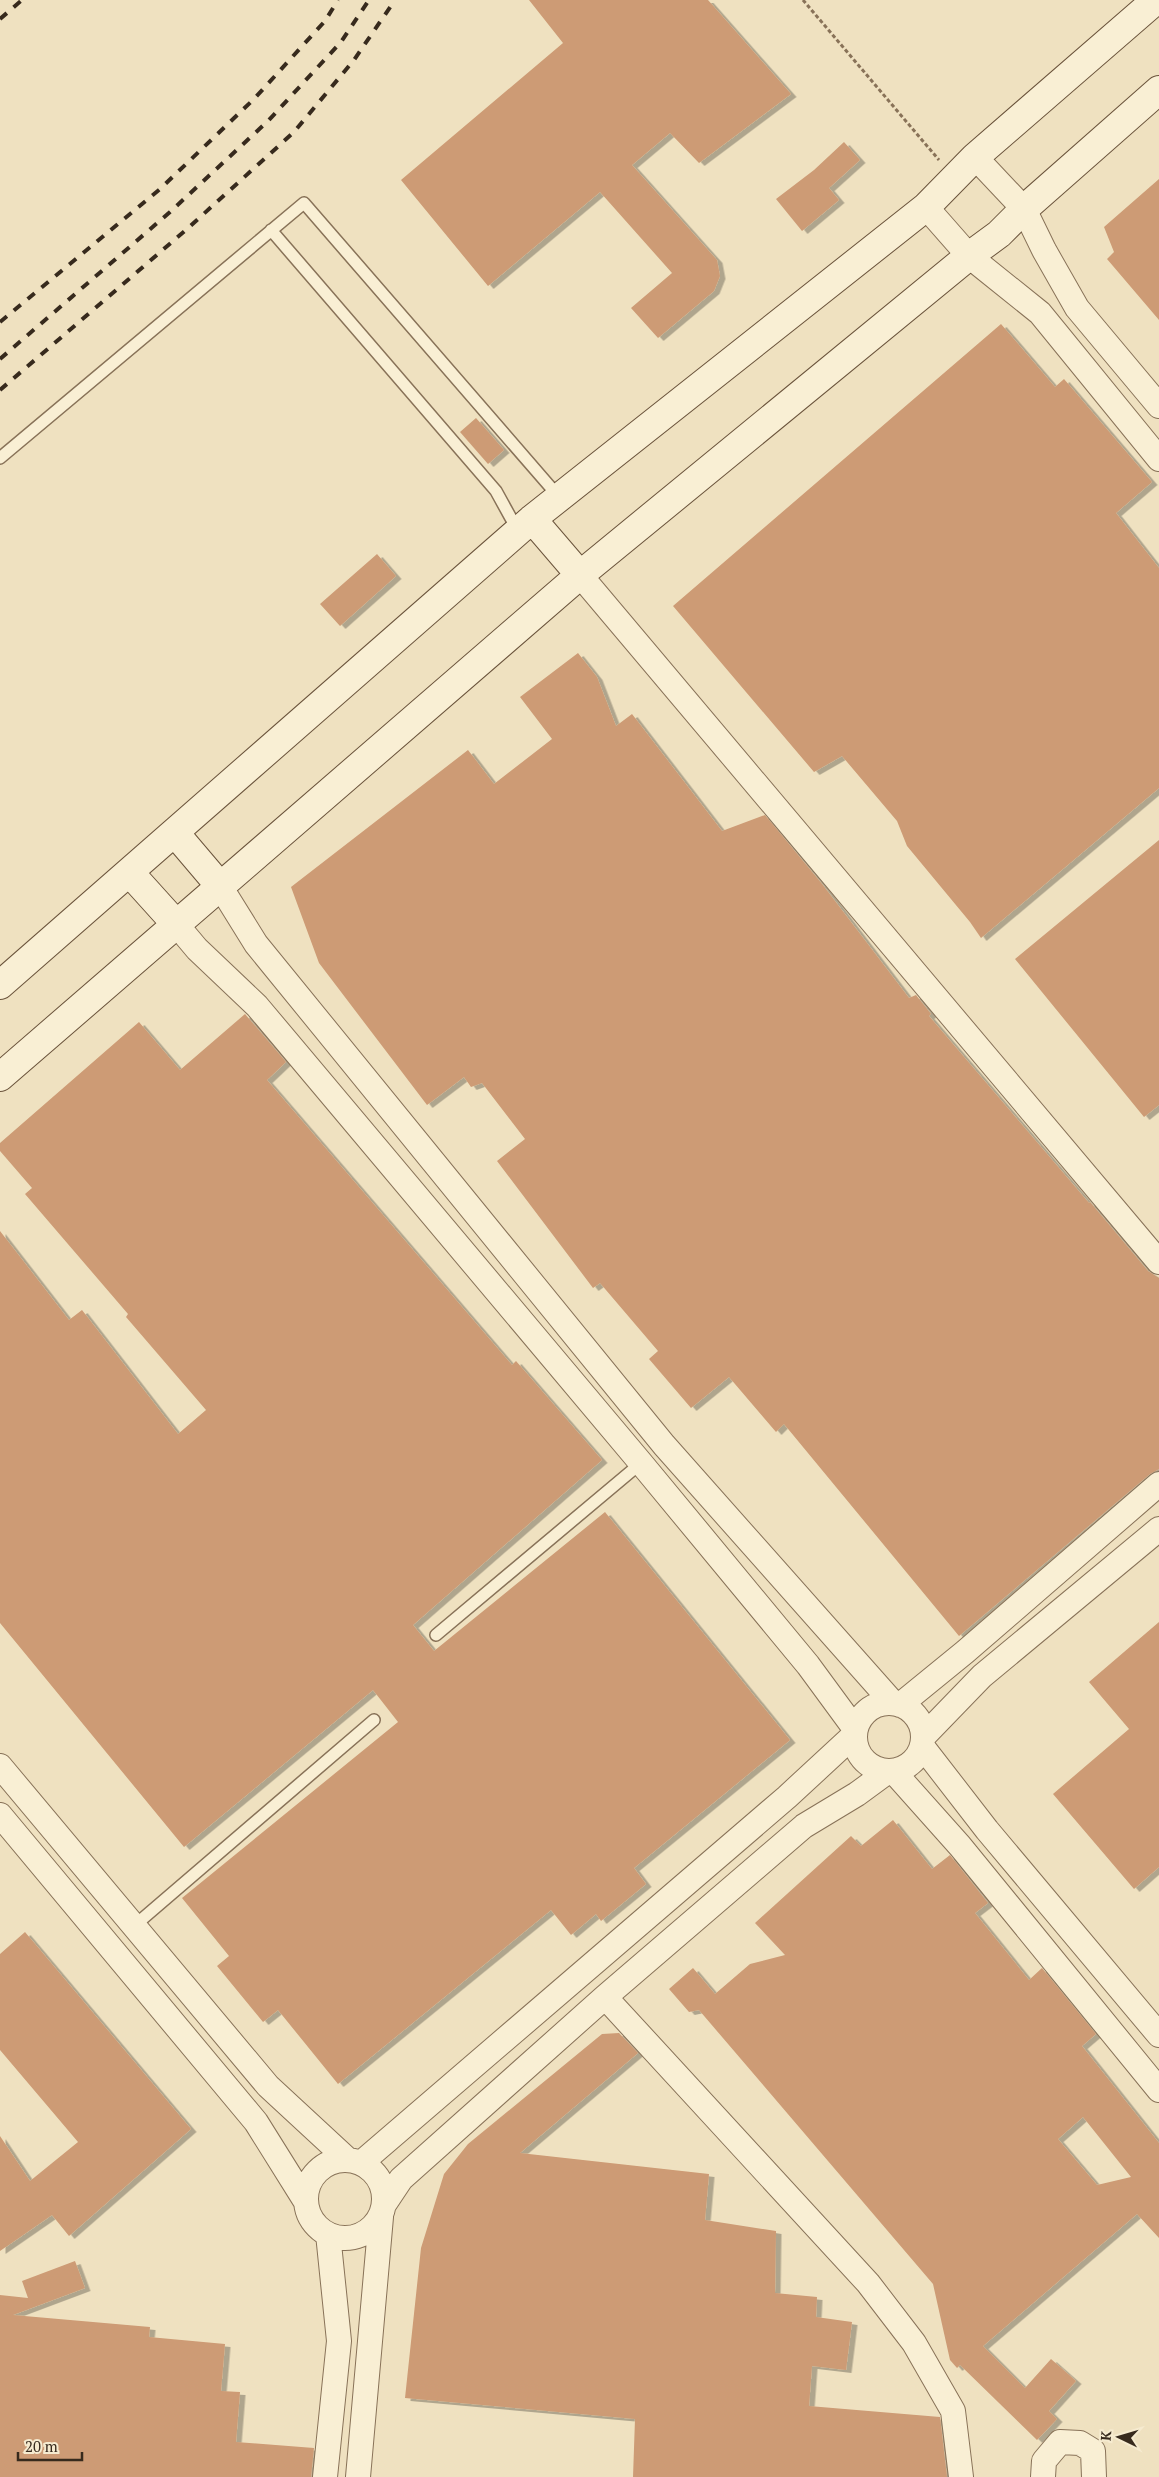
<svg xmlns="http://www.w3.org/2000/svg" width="1159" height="2477" viewBox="0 0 1159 2477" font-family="'PT Serif',serif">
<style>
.building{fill:#cd9b75;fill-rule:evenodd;filter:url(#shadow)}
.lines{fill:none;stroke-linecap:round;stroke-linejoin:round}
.lane-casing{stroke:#887258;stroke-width:14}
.street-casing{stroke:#887258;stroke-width:26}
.secondary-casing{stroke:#6a533b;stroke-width:30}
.path{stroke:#887258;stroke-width:3;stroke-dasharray:4 2.5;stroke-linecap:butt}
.lane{stroke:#f9efd4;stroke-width:11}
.street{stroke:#f9efd4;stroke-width:24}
.secondary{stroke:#f9efd4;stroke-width:28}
.rail{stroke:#372a1d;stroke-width:4;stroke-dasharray:9 9;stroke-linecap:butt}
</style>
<defs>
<filter id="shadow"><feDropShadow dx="5.5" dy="3" stdDeviation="0" flood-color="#0004"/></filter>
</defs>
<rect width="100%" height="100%" fill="#efe1c0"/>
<!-- building -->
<path class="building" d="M529,0H708L791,94L699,163L670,133L632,165L717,260L720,276L714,291L658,338L631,308L672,273L600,192L488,286L401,180L563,43Z
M844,142L860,160L829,188L839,200L802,231L776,199L814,170Z
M1159,179V320L1107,259L1114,252L1104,227Z
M1001,324L1055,387L1064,379L1152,482L1116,513L1159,568V788L981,938L970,922L907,846L897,821L842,756L814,772L673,606Z
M476,418L504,450L488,464L460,432Z
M377,554L396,576L340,626L320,604Z
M578,653L597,677L616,726L632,714L722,831L765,815L822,884L909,998L916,995L931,1014L929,1016L1089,1203L1090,1202L1148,1271L1159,1278V1469L1150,1474L959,1636L784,1424L776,1432L729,1377L691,1408L649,1359L658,1351L600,1283L593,1288L497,1161L525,1139L482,1083L471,1087L464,1077L427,1105L319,963L291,887L468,750L494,784L552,739L520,697Z
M1159,840V1105L1144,1117L1015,959Z
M245,1014L286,1062L267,1080L512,1365L516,1361L602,1460L413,1625L434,1651L605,1512L790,1740L634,1868L646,1884L601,1921L596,1914L571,1935L551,1910L338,2084L278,2010L263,2022L217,1966L229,1956L182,1898L398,1722L373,1690L184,1847L0,1623V1231L69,1320L82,1310L178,1434L206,1410L126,1317L128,1314L25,1194L32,1188L0,1151V1143L139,1022L180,1070Z
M1159,1622V1867L1134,1889L1053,1794L1129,1729L1089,1682Z
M893,1820L932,1869L950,1855L988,1903L975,1913L1029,1980L1042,1968L1096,2034L1082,2046L1159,2143V2238L1137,2214L983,2346L1025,2388L1051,2359L1076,2381L1049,2411L1057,2419L1037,2440L960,2365L957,2368L950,2360L933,2284L699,2010L689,2012L669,1989L693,1968L715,1994L750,1964L785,1955L755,1923L851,1836L861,1846ZM1083,2117L1131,2177L1097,2185L1058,2139Z
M25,1932L191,2129L69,2236L52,2215L0,2251V2136L30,2181L78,2142L0,2050V1954Z
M619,2033L638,2053L520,2153L709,2174L705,2220L776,2231L775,2293L817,2297L816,2317L852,2322L846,2370L812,2366L809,2406L940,2417L947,2477H633L635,2419L405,2398L421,2248L444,2174L468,2144L602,2034Z
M75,2261L85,2288L13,2315L150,2327L149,2337L225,2344L221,2391L240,2392L236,2442L314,2448L311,2477H0V2295L28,2298L22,2281Z"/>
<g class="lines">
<defs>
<path id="lane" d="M271,230L496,491L518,531
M0,458L304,203L559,497
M436,1635L641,1463
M134,1926L374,1720"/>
<path id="street" d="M975,157L1024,209L1044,250L1077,308L1159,406
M926,207L969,256L1040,313L1159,459
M580,575L1159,1262
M220,886L256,944L664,1445L893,1703
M176,924L197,949L257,1006L641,1463L808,1665L855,1729
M855 1737a34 34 0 1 1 68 0a34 34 0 1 1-68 0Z
M900,1705L965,1652L1159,1484
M923,1737L982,1676L1159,1529
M922,1746L987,1830L1159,2035
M0,1766L268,2086L348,2160
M894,1772L960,1846L1159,2090
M0,1815L256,2122L306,2202
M605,1997L868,2283L914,2343L953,2411L961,2477
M306 2199a39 39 0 1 1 78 0a39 39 0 1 1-78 0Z
M361,2163L787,1797L854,1735
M385,2203L401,2179L605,1997L804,1826L857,1794L887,1772
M325,2477L339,2341L328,2234
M358,2477L381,2217
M1043,2477L1044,2461L1060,2442L1080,2443L1093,2451L1094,2477"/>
<path id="secondary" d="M532,519L580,575
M175,833L220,886
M130,873L176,924
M0,985L532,519L926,207L975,157L1156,0
M0,1077L580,575L969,256L999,234L1024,209L1159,90"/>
</defs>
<!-- lane casing -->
<use href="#lane" class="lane-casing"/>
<!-- street casing -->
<use href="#street" class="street-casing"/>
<!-- secondary casing -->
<use href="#secondary" class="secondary-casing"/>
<!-- path -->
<path class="path" d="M803,0L939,160"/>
<!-- lane -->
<use href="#lane" class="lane"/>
<!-- street -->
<use href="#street" class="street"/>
<!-- secondary -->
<use href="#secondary" class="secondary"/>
<!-- rail -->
<path class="rail" d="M0,19L22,0
M0,322L160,189L254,99L325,21L338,0
M0,359L170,212L268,121L341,42L369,0
M0,390L187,229L294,132L354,60L395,0"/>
</g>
<!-- north arrow -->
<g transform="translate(1119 2437) rotate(275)" stroke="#f6ebd0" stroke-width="4" paint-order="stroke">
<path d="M0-4L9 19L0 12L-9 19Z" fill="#372a1d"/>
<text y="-8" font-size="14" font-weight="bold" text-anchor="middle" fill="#372a1d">K</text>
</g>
<!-- scale -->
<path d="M18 2452v8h64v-8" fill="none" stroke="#372a1d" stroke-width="2.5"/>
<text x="25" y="2452" font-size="15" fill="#372a1d" stroke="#f6ebd0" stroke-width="4" paint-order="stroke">20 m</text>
</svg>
